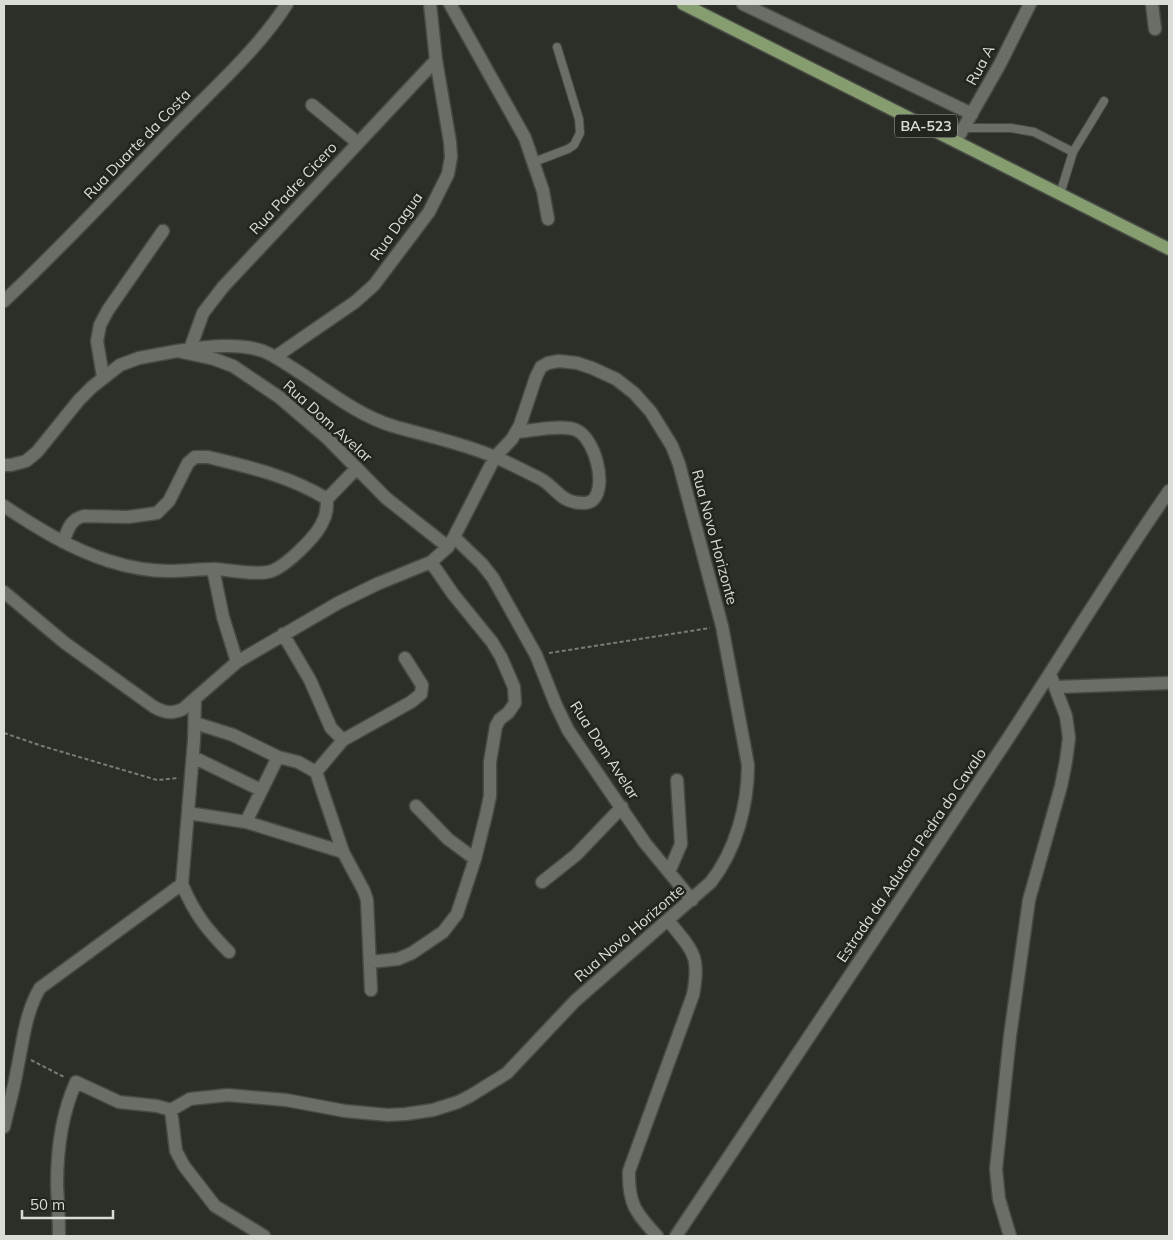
<svg xmlns="http://www.w3.org/2000/svg" width="1173" height="1240" viewBox="0 0 1173 1240" font-family="Mulish,sans-serif">
<style>
.lines{fill:none;stroke-linecap:round;stroke-linejoin:round}
.lane-casing{stroke:#474a44;stroke-width:10}
.street-casing{stroke:#474a44;stroke-width:15}
.primary-casing{stroke:#474a44;stroke-width:15}
.path{stroke:#797c76;stroke-width:2;stroke-dasharray:4 2.5;stroke-linecap:butt}
.lane{stroke:#6a6e66;stroke-width:8}
.street{stroke:#6a6e66;stroke-width:12}
.primary{stroke:#869d6f;stroke-width:12}
.labels{text-anchor:middle;dominant-baseline:central;stroke-width:5;stroke-linejoin:round;paint-order:stroke}
.shield{fill:#21251e;stroke:#a2a5a0;stroke-width:1}
.shield-label{font-size:14px;font-weight:bold;fill:#d9dcd7}
.street-label{font-size:15px;fill:#d9dcd7;stroke:#21251e}
</style>
<rect width="100%" height="100%" fill="#2b2f28"/>
<g class="lines">
<defs>
<path id="lane" d="M964,128H1011L1034,132L1073,152
M534,162L568,149L574,145L580,133L579,119L557,47
M1060,194L1073,152L1104,101"/>
<path id="street" d="M450,4L525,138L543,191L548,219
M743,4L972,114
M1152,4L1155,29
M312,105L358,143
M956,141L1000,64L1030,4
M4,301C63,246 118,186 175,128C213,89 258,49 287,4
M190,349L203,313L223,287L436,60
M177,351C204,347 236,342 263,351C276,356 287,365 299,372C328,391 359,416 393,426C427,436 462,443 495,457C510,463 524,471 539,478C557,487 559,503 583,503C586,503 590,503 593,500C608,485 594,437 576,430C562,424 531,431 516,432
M275,357L355,302L374,285L429,212L448,174L451,157L450,142L436,60L430,4
M103,377L97,341L100,325L108,310L163,231
M4,465H11L26,461L37,452L79,400L92,387L120,365L139,358L177,351L214,359L233,366L279,397L327,438L386,498L448,547
M4,506C37,528 71,549 109,561C128,567 148,571 169,571C184,571 199,569 215,569C231,570 253,575 268,572C284,569 317,536 323,521C327,514 327,507 327,499L357,468
M454,537L482,564L493,578L536,655L556,705L568,730L645,843L692,900
M63,542C68,530 70,519 84,516L128,517L157,513L169,501L188,463L195,457H208C249,467 290,476 327,499
M213,569L223,617L237,662
M4,592L65,643L154,707C165,713 172,714 183,709L237,662L338,603L377,584L431,562L448,547L454,537L495,457L512,439L520,425L536,377L541,367L548,363L559,361L577,363L592,368L616,379L634,393L651,412L672,446L679,464L722,626L748,765C748,805 736,850 711,882L575,1001L507,1073L470,1096L458,1102L433,1110L406,1114L388,1115L345,1111L286,1100L228,1095L190,1099L171,1110L157,1106L119,1102L76,1082C62,1113 57,1152 57,1185C58,1202 59,1219 59,1236
M283,634L310,680L331,728L343,740
M1056,687L1169,683
M195,723L233,735L278,757L298,762L316,772
M193,757L261,790
M278,757L246,822L343,852
M416,806L448,839L475,859
M188,813L246,822
M669,872L681,844L677,780
M542,882L576,855L622,807
M182,884C194,913 207,930 229,952
M370,962L398,959L412,953L443,932L457,914L475,859L486,815L490,796V762L496,726L500,719L508,713L515,703L514,687L501,657L492,642L453,594L431,562
M371,990L367,900L364,891L343,852L316,772L343,740L411,702L421,694L422,685L405,658
M171,1110L176,1151L184,1166L215,1206L264,1236
M4,1127C8,1108 14,1089 17,1070C23,1042 25,1013 40,988L182,884L194,740L195,699
M657,1236C636,1213 628,1204 629,1171L693,995C701,954 692,951 668,920
M676,1236C786,1072 896,908 1005,743C1060,659 1112,573 1169,491
M1010,1236L999,1199L996,1169L1010,1036L1029,900L1061,786L1066,761L1069,738L1066,716L1050,674"/>
<path id="primary" d="M683,4L1169,249"/>
</defs>
<!-- lane casing -->
<use href="#lane" class="lane-casing"/>
<!-- street casing -->
<use href="#street" class="street-casing"/>
<!-- primary casing -->
<use href="#primary" class="primary-casing"/>
<!-- path -->
<path class="path" d="M549,653L710,628
M4,733L42,746L157,780L179,778
M31,1060L64,1077"/>
<!-- lane -->
<use href="#lane" class="lane"/>
<!-- street -->
<use href="#street" class="street"/>
<!-- primary -->
<use href="#primary" class="primary"/>
</g>
<g class="labels">
<!-- shield labels -->
<rect class="shield" x="895" y="114.5" width="62" height="23" rx="4"/>
<g class="shield-label">
<text x="926" y="126">BA-523</text>
</g>
<!-- street labels -->
<g class="street-label">
<text transform="translate(980 65) rotate(-62)">Rua A</text>
<text transform="translate(137 144) rotate(-46)">Rua Duarte da Costa</text>
<text transform="translate(293 188) rotate(-47)">Rua Padre Cicero</text>
<text transform="translate(396 226) rotate(-55)">Rua Dagua</text>
<text transform="translate(328 421) rotate(42)">Rua Dom Avelar</text>
<text transform="translate(715 537) rotate(75)">Rua Novo Horizonte</text>
<text transform="translate(605 750) rotate(57)">Rua Dom Avelar</text>
<text transform="translate(911 855) rotate(-56)">Estrada da Adutora Pedra do Cavalo</text>
<text transform="translate(629 933) rotate(-41)">Rua Novo Horizonte</text>
</g>
</g>
<!-- border -->
<rect width="1173" height="1240" fill="none" stroke="#d9dcd7" stroke-width="10"/>
<!-- scale -->
<path d="M22 1210v8h91v-8" fill="none" stroke="#d9dcd7" stroke-width="2.5"/>
<text x="30" y="1210" font-size="15" fill="#d9dcd7" stroke="#21251e" stroke-width="4" paint-order="stroke">50 m</text>
</svg>
